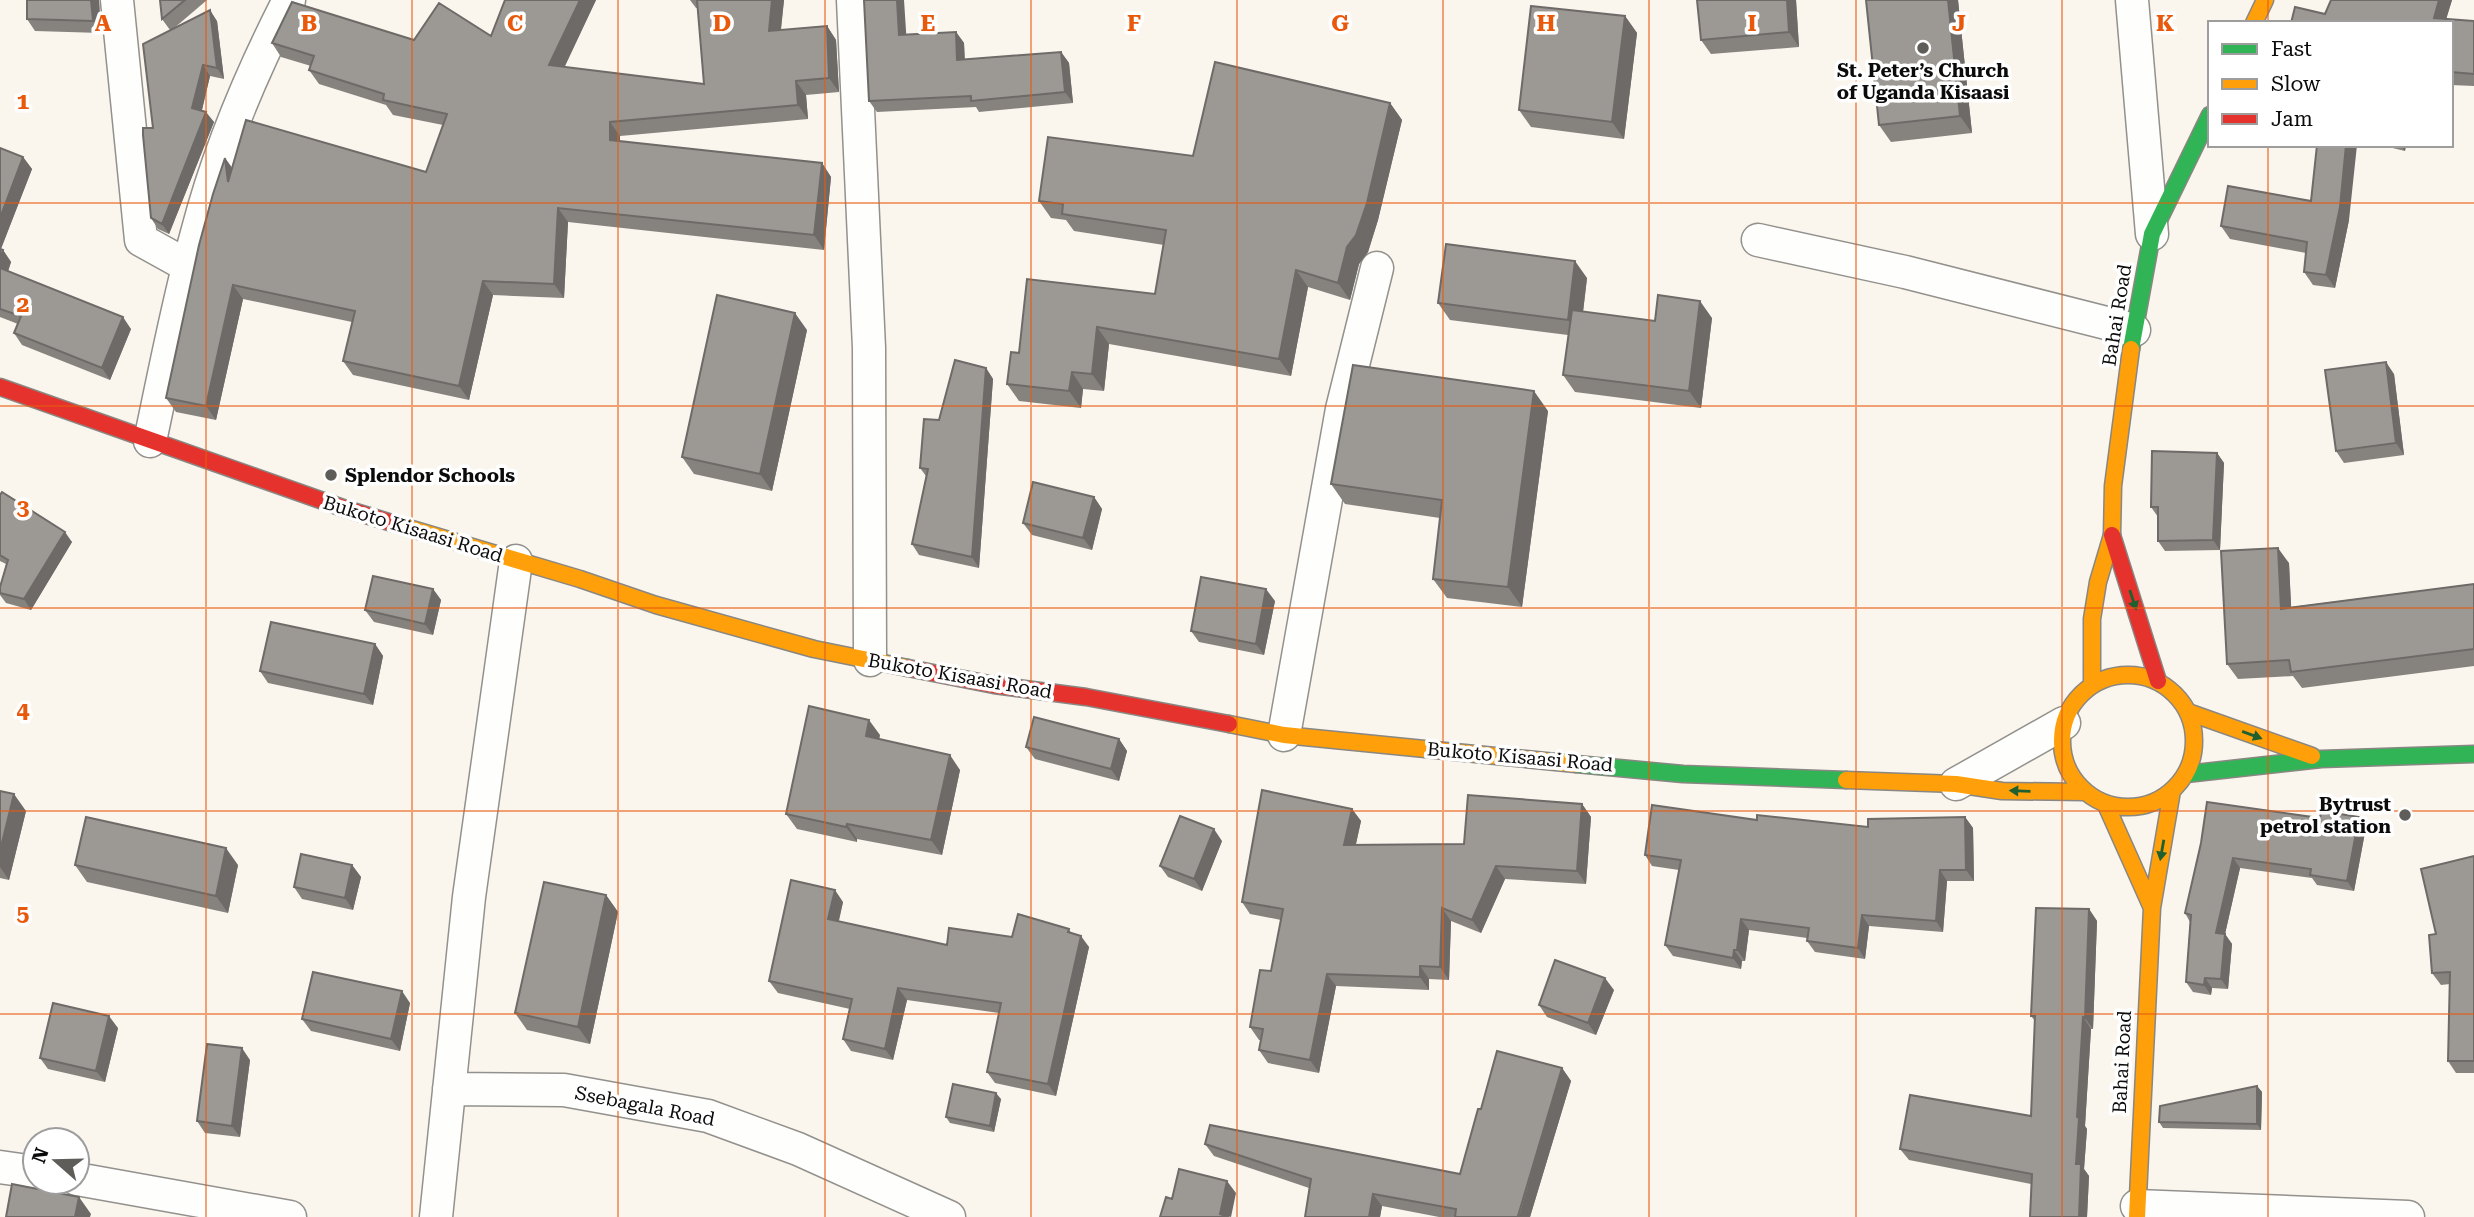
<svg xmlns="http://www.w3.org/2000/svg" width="2474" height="1217" viewBox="0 0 2474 1217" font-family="'Roboto Serif',serif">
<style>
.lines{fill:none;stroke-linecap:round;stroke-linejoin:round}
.street-casing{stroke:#93918d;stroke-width:35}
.fast-casing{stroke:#898783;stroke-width:19}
.slow-casing{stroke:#898783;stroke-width:19}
.jam-casing{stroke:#898783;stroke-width:19}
.street{stroke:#fefefc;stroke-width:32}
.fast{stroke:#30b455;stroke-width:16}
.slow{stroke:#ff9f0a;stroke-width:16}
.jam{stroke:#e5322d;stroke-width:16}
.wall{fill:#86837f}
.shaded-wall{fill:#6d6a68}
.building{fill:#9c9894;stroke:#6d6a68;stroke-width:2}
.oneway{fill:#1e6030}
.grid{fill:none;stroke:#e8590c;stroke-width:2;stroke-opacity:0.55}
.poi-dot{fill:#5f5d5a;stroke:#fff;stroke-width:2.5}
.labels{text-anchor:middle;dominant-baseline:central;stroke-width:7;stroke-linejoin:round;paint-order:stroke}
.poi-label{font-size:19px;font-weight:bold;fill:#0b0b0b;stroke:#fff}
.street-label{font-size:19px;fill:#0b0b0b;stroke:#fff}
.grid-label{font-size:23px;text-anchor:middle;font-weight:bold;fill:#e8590c;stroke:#fff;stroke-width:7;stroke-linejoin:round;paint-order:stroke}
</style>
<rect width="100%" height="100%" fill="#faf6ed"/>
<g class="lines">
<defs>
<path id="street" d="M117,0L141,240L188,266
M853,0L869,348L870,660
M2132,0L2152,234
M1758,240L1905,272L2134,330
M150,441C165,371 178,301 197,233C218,152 251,74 289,0
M1284,735L1342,409L1377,268
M1956,784L2064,723
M449,1089L564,1090L708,1116L798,1149L949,1217
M0,1167L35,1172
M77,1179L290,1217
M2137,1206L2408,1217
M436,1217L469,897L516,561"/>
<path id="fast" d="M2131,349L2152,234L2210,115
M1576,764L1683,774L1846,780
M2186,774L2321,759L2474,754"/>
<path id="slow" d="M2254,23L2265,0
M392,523L580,579L656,605L814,649L908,668
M2062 741a66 66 0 1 1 132 0a66 66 0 1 1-132 0Z
M2092,685V619L2098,582L2112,535L2113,486L2131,349
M2188,712L2312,756
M1229,724L1284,735L1576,764
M1846,780L1956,784L2002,791L2084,792
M2106,805L2152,908
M2137,1217L2152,908L2172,791"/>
<path id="jam" d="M0,387L343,508L392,523
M2112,535L2158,681
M908,668L994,685L1086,697L1229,724"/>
</defs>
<!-- street casing -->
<use href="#street" class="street-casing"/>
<!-- fast casing -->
<use href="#fast" class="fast-casing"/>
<!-- slow casing -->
<use href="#slow" class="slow-casing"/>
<!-- jam casing -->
<use href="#jam" class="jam-casing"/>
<!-- street -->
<use href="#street" class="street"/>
<!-- fast -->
<use href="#fast" class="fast"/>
<!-- slow -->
<use href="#slow" class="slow"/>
<!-- jam -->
<use href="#jam" class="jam"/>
</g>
<!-- wall -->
<path class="wall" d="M27,0H99L101,33L35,31L27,19Z
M160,0H207L173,29L217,21L224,79L210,76L202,110L214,122L169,234L158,229L151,218L153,128L170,30L162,19Z
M505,0H596L564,67L704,84L698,8H696L690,0H784L781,30L827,26L836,40L839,92L806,95L808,119L620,136V141L822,163L831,177L824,250L568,222L564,298L493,295L469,400L353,375L343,361L352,322L243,299L216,420L176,412L166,398L225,158L232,168L426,172L443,125L393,115L386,105L319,84L309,70L311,66L281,57L272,43L414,40L491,36Z
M1796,0L1799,47L1711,54L1701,40Z
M1958,0L1972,133L1891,142L1879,125Z
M2331,0H2452L2446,19L2474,21V86L2451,85V23L2325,14Z
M1625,16L1637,33L1624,139L1531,127L1519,110Z
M956,32L964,43L965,60L1061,52L1069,63L1073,103L979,112L976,107L877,112L869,101L906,34Z
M1390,103L1402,120L1378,220L1368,252L1359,264L1350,300L1308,287L1291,376L1109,344L1104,391L1083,389L1081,408L1019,401L1007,384L1019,353L1155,294L1164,245L1074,231L1066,220L1051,218L1039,201L1193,156Z
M2380,145H2406L2405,151Z
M0,148L23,157L32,169L1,249L3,250L11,262L8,272L131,329L110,380L22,345L14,333L18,324L0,317Z
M2311,201L2349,220L2335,288L2313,285L2304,272L2306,253L2230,239L2221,226Z
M1587,278L1583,312L1655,321L1712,318L1701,408L1575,392L1563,375L1568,335L1450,320L1438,303Z
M807,330L772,491L694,474L682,457Z
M986,368L993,379L979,568L919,555L912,544L926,476L920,468L939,420Z
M2394,374L2404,455L2344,463L2336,451Z
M1548,411L1522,607L1447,598L1433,579L1440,518L1345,504L1331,484Z
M2217,453L2224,463L2220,550L2165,551L2158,541V517L2151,507Z
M0,495L72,542L31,610L6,603L0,595V587L6,564L0,561Z
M1094,497L1102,509L1092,550L1032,535L1023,523Z
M2289,563L2291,607L2474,584V666L2302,688L2293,676L2238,679L2227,664Z
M433,589L441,600L433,635L374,622L365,610Z
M1275,601L1264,655L1199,642L1191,631Z
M375,644L383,656L373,705L268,683L260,671Z
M880,735L879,739L960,770L942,855L857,839V842L797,829L786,814Z
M1119,739L1127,751L1119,781L1035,759L1026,747Z
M0,791L26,811L9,880L0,878Z
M1582,804L1591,817L1586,884L1505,879L1481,933L1451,921L1449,980L1429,979V990L1336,986L1319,1073L1268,1063L1259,1050L1261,1040H1259L1250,1027L1271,971L1281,920L1250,914L1242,902L1352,809L1361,821L1356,844H1464Z
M1965,817L1973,828L1974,881H1947L1943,932L1869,926L1865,959L1815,952L1807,941V938L1749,930L1745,961H1742L1741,969L1673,956L1665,945L1679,870L1652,866L1645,855L1757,820L1868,827Z
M2366,827L2354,891L2317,885L2312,878L2240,868L2225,934L2232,944L2228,989L2212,988L2211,995L2193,992L2186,982L2190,922L2185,913L2201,843Z
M1222,841L1202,891L1168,877L1160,866Z
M2474,856V1073H2456L2448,1061L2450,984L2441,985L2432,973L2436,934Z
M75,865H238L228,913L87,882Z
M352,865L361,877L353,910L302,899L294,887Z
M606,895L618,912L590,1044L527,1030L515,1013Z
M843,902L839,921L947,945L1069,929L1071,933L1089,947L1056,1096L995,1083L987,1072L999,1013L907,1000L893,1060L851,1051L843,1039L850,1009L778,993L769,981Z
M2089,909L2097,921L2093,1029H2091L2085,1126L2087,1129L2084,1169L2089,1176L2087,1217H2030L2031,1184L1909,1160L1900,1149L2031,1116L2035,1021L2031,1016Z
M1614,990L1596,1035L1547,1017L1539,1005Z
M410,1003L400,1051L311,1031L302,1019Z
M118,1028L105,1082L48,1069L40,1058Z
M250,1060L240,1137L205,1133L197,1121Z
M1562,1068L1571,1081L1530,1217H1439L1382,1206L1380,1217H1305L1309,1188L1214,1156L1205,1144L1460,1174L1481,1109Z
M2257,1086L2262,1092L2261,1130L2163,1128L2159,1122Z
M1001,1099L994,1132L950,1123L946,1117Z"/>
<!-- shaded-wall -->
<path class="shaded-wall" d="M91,0H99L101,33L93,21Z
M580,0H596L559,79L549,65Z
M772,0H784L779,45L769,31Z
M897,0H904L907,46L899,35Z
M1787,0H1796L1799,47L1789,32Z
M1948,0H1958L1972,133L1960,116Z
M2439,0H2452L2445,23L2434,18Z
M210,10L217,21L224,79L217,68Z
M1625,16L1637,33L1624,139L1612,122Z
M827,26L836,40L839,92L829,78Z
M956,32L964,43L965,72L957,60Z
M1061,52L1069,63L1073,103L1065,92Z
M203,65L210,76L200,118L192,108Z
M796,81L806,95L808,119L798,105Z
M1390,103L1402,120L1378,220L1368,252L1359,264L1350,300L1338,283L1347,247Z
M206,112L214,122L169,234L162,224Z
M610,122L620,136V154L610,140Z
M2346,145H2357L2349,220L2335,288L2326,275Z
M2400,145H2406L2405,151Z
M23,157L32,169L0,251V218Z
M225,158L235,172L228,182Z
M822,163L831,177L824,250L814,235Z
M558,208L568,222L564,298L554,284Z
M3,250L11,262L5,279L0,271V259Z
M1575,261L1587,278L1580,337L1568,320Z
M1296,270L1308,287L1291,376L1279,359Z
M483,281L493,295L469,400L459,386Z
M233,285L243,299L216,420L206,406Z
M1700,301L1712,318L1701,408L1689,391Z
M795,313L807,330L772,491L760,474Z
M123,317L131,329L110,380L102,368Z
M1097,327L1109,344L1104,391L1092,374Z
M2386,362L2394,374L2404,455L2396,443Z
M986,368L993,379L979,568L972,557Z
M1072,372L1083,389L1081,408L1069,391Z
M1534,391L1548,411L1522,607L1508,587Z
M2217,453L2224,463L2220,550L2213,540Z
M1094,497L1102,509L1092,550L1083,538Z
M65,532L72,542L31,610L24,599Z
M2278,548L2289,563L2292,624L2281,609Z
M433,589L441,600L433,635L425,624Z
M1266,589L1275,601L1264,655L1256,644Z
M375,644L383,656L373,705L364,694Z
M869,720L880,735L876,751L866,736Z
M1119,739L1127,751L1119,781L1111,769Z
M950,755L960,770L942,855L931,840Z
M14,794L26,811L9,880L0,867V851Z
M1582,804L1591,817L1586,884L1577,871Z
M1352,809L1361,821L1353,857L1344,845Z
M1965,817L1973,828L1974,881L1966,870Z
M2359,817L2366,827L2354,891L2347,881Z
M847,824L857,839V842L846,827Z
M1214,829L1222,841L1202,891L1194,879Z
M226,848L238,865L228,913L216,896Z
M2233,858L2240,868L2225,934L2232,944L2228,989L2221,979L2216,933Z
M352,865L361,877L353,910L345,898Z
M1496,866L1505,879L1481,933L1472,920Z
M1940,870L1947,881L1943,932L1936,921Z
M835,890L843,902L836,931L828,919Z
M606,895L618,912L590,1044L578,1027Z
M1442,908L1451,921L1449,980L1440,967Z
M2089,909L2097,921L2093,1029L2085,1018Z
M1862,915L1869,926L1865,959L1858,948Z
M1741,919L1749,930L1745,961L1737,950Z
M1081,936L1089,947L1056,1096L1048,1084Z
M1734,950L1742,961L1741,969L1733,958Z
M1420,966L1429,979V990L1420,977Z
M1327,974L1336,986L1319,1073L1310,1060Z
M1605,978L1614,990L1596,1035L1588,1023Z
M2205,978L2212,988L2211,995L2204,985Z
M898,988L907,1000L893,1060L885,1049Z
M402,991L410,1003L400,1051L391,1039Z
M109,1016L118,1028L105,1082L96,1071Z
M2083,1017L2091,1029L2085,1126L2087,1129L2084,1169L2089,1176L2087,1217H2079L2076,1164L2077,1117Z
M242,1048L250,1060L240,1137L232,1126Z
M1562,1068L1571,1081L1530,1217H1519Z
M2257,1086L2262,1092L2261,1130L2257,1124Z
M996,1093L1001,1099L994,1132L990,1126Z
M1227,1181L1236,1193L1231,1217L1220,1214Z
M1373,1194L1382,1206L1380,1217H1369Z
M79,1197L91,1214L90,1217H75Z"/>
<!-- building -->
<path class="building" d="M27,0H91L93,21L27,19Z
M160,0H185L162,19Z
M505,0H580L549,65L704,84L697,0H772L769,31L827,26L829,78L796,81L798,105L610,122V140L822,163L814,235L558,208L554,284L483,281L459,386L343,361L355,311L233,285L206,406L166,398L199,245L213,194L225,158L228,182L246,120L426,172L447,114L383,100L384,94L309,70L314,56L272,43L292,2L414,40L439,3L491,36Z
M864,0H897L899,35L956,32L957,60L1061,52L1065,92L971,101V96L869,101Z
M1697,0H1787L1789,32L1701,40Z
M1866,0H1948L1960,116L1879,125Z
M2331,0H2439L2434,18L2474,21V74L2451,72V23H2291L2295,7L2325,14Z
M1531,6L1625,16L1612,122L1519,110Z
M210,10L217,68L203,65L192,108L206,112L162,224L151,218L143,135V128H153L143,44Z
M1215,62L1390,103L1367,203L1356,235L1347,247L1338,283L1296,270L1279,359L1097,327L1092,374L1072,372L1069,391L1007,384L1011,352L1019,353L1027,279L1155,294L1166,230L1062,214L1063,204L1039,201L1048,137L1193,156Z
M2317,145H2346L2340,207L2326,275L2304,272L2307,242L2221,226L2228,186L2311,201Z
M0,148L23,157L0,218Z
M1446,244L1575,261L1568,320L1438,303Z
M0,249L3,250L0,259Z
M0,268L123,317L102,368L14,333L21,316L0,309Z
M717,295L795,313L760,474L682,457Z
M1658,295L1700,301L1689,391L1563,375L1572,310L1655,321Z
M955,360L986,368L972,557L912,544L928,469L920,468L924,419L939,420Z
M2386,362L2396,443L2336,451L2325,370Z
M1353,365L1534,391L1508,587L1433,579L1442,500L1331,484Z
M2152,451L2217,453L2213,540L2158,541V507H2151Z
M1033,482L1094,497L1083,538L1023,523Z
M2,492L65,532L24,599L0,593V587L8,560L0,555V495Z
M2278,548L2281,609L2474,584V649L2291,672L2289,660L2227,664L2221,551Z
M373,576L433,589L425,624L365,610Z
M1201,577L1266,589L1256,644L1191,631Z
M271,622L375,644L364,694L260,671Z
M809,706L869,720L866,736L950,755L931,840L847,824L846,827L786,814Z
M1034,717L1119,739L1111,769L1026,747Z
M1262,790L1352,809L1344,845L1464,844L1468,795L1582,804L1577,871L1496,866L1472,920L1442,908L1440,967L1420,966V977L1327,974L1310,1060L1259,1050L1263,1029L1250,1027L1260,970L1271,971L1283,909L1242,902Z
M0,791L14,794L0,851Z
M2207,802L2320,818L2321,811L2359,817L2347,881L2310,875L2311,869L2233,858L2216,933L2225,934L2221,979L2205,978L2204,985L2186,982L2191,915L2185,913L2201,843Z
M1652,805L1757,820V815L1868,827V819L1965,817L1966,870H1940L1936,921L1862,915L1858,948L1807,941L1809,928L1741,919L1737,950H1734L1733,958L1665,945L1681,860L1645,855Z
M1180,816L1214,829L1194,879L1160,866Z
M86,817L226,848L216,896L75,865Z
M301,854L352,865L345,898L294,887Z
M2474,856V1061H2448L2450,972L2432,973L2429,935L2436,934L2421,869Z
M791,880L835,890L828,919L947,945L949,928L1012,937L1018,914L1069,929L1068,932L1081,936L1048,1084L987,1072L1001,1003L898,988L885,1049L843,1039L852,999L769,981Z
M544,882L606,895L578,1027L515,1013Z
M2036,908L2089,909L2085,1018L2083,1017L2077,1117L2079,1118L2076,1164H2081L2079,1217H2030L2032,1174L1900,1149L1910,1095L2031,1116L2035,1016H2031Z
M1555,960L1605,978L1588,1023L1539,1005Z
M313,972L402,991L391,1039L302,1019Z
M53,1003L109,1016L96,1071L40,1058Z
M207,1044L242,1048L232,1126L197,1121Z
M1497,1051L1562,1068L1518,1216L1522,1217H1455L1456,1209L1373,1194L1369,1217H1305L1311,1179L1205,1144L1210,1125L1460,1174L1478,1109H1481Z
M953,1084L996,1093L990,1126L946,1117Z
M2257,1086V1124L2159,1122L2160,1106Z
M1179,1169L1227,1181L1220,1214L1229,1217H1160L1166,1197L1172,1199Z
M12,1184L79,1197L75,1217H6Z"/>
<!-- one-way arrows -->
<defs><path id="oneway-solid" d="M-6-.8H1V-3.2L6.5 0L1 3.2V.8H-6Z" transform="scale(1.75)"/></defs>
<g class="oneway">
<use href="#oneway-solid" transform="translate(2133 600) rotate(72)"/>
<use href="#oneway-solid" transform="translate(2252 735) rotate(20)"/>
<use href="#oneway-solid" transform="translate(2020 791) rotate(-178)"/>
<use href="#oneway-solid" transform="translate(2162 850) rotate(100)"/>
</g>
<!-- grid -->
<path class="grid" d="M206,0V1217M412,0V1217M618,0V1217M825,0V1217M1031,0V1217M1237,0V1217M1443,0V1217M1649,0V1217M1856,0V1217M2062,0V1217M2268,0V23M2268,145V1217M0,203H2474M0,406H2474M0,608H2474M0,811H2474M0,1014H2474"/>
<!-- markers -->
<g class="poi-dot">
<circle cx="1923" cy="48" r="7"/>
<circle cx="331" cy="475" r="7"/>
<circle cx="2405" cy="815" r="7"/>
</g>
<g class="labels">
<!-- poi labels -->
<g class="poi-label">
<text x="1923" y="70">St. Peter’s Church<tspan x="1923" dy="22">of Uganda Kisaasi</tspan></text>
<text x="345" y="475" text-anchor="start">Splendor Schools</text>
<text x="2391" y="804" text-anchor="end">Bytrust<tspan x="2391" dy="22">petrol station</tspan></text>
</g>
<!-- street labels -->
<g class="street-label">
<text transform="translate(2117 315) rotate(-81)">Bahai Road</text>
<text transform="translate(413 529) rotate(17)">Bukoto Kisaasi Road</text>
<text transform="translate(960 676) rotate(10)">Bukoto Kisaasi Road</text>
<text transform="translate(1520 757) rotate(5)">Bukoto Kisaasi Road</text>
<text transform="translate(2122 1062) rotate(-87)">Bahai Road</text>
<text transform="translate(645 1106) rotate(11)">Ssebagala Road</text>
</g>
</g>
<g class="grid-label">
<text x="103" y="31">A</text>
<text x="309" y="31">B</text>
<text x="515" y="31">C</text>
<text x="722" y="31">D</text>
<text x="928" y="31">E</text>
<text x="1134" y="31">F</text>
<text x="1340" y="31">G</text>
<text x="1546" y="31">H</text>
<text x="1752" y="31">I</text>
<text x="1959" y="31">J</text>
<text x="2165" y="31">K</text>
<text x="23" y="109">1</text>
<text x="23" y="312">2</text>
<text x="23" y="515">3</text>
<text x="23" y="718">4</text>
<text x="23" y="921">5</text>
</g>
<!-- legend -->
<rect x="2208" y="21" width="245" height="126" fill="#ffffff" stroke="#9d9d9d" stroke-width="2"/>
<rect x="2222" y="44" width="35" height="10" fill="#30b455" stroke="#9d9d9d" stroke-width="2"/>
<text x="2271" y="56" font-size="21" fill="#0b0b0b">Fast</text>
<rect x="2222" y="79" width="35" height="10" fill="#ff9f0a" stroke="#9d9d9d" stroke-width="2"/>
<text x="2271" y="91" font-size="21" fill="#0b0b0b">Slow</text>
<rect x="2222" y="114" width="35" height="10" fill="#e5322d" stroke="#9d9d9d" stroke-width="2"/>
<text x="2271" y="126" font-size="21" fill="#0b0b0b">Jam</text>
<!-- north arrow -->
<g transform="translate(56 1161) rotate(290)"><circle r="33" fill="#ffffff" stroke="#9d9d9d" stroke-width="2"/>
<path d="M0-5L12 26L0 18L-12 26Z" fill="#5f5d5a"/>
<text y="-10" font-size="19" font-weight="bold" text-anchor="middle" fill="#0b0b0b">N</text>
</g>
</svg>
